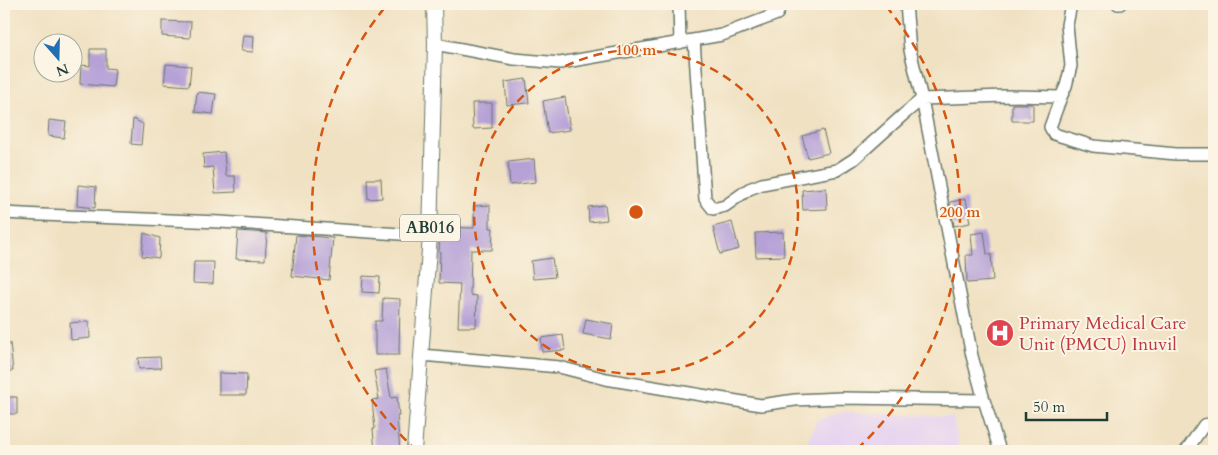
<svg xmlns="http://www.w3.org/2000/svg" width="1218" height="455" viewBox="0 0 1218 455" font-family="Cardo,serif">
<style>
.built{fill:#e6d2f0}
.building{fill:#b6a1d7}
.lines{fill:none;stroke-linecap:round;stroke-linejoin:round}
.minor-casing{stroke:#687666;stroke-width:14}
.major-casing{stroke:#687666;stroke-width:16}
.minor{stroke:#fff;stroke-width:11}
.major{stroke:#fff;stroke-width:14}
.ring{fill:none;stroke:#d45610;stroke-width:2.5;stroke-dasharray:9 6}
.labels{text-anchor:middle;dominant-baseline:central;stroke-width:4;stroke-linejoin:round;paint-order:stroke}
.shield{fill:#fcf5e5;stroke:#617469;stroke-width:1}
.shield-label{font-size:16px;font-weight:bold;fill:#1f3d34}
.health-label{font-size:18px;fill:#be3a42;stroke:#fcf5e5;text-anchor:start}
.centre{fill:#d45610;stroke:#fcf5e5;stroke-width:2.5}
.ring-label{font-size:15px;text-anchor:middle;font-weight:bold;fill:#d45610;stroke:#fcf5e5;stroke-width:4;stroke-linejoin:round;paint-order:stroke}
</style>
<rect width="100%" height="100%" fill="#fcf5e5"/>
<filter id="ink" filterUnits="userSpaceOnUse"><feTurbulence type="fractalNoise" baseFrequency=".02" numOctaves="2"/><feDisplacementMap in="SourceGraphic" scale="10" xChannelSelector="R" yChannelSelector="G"/><feConvolveMatrix kernelMatrix="1 2 1 2 8 2 1 2 1" color-interpolation-filters="sRGB"/></filter>
<filter id="wash" filterUnits="userSpaceOnUse"><feTurbulence type="fractalNoise" baseFrequency=".0096" numOctaves="4" result="noise"/><feDisplacementMap in="SourceGraphic" scale="20" xChannelSelector="R" yChannelSelector="G"/><feGaussianBlur stdDeviation="1.12" result="paint"/><feColorMatrix in="noise" values="0 0 0 0 0 0 0 0 0 0 0 0 0 0 0 0 0 1.4 0 .05"/><feComposite in="paint" operator="in"/></filter>
<g filter="url(#wash)">
<rect width="100%" height="100%" fill="#f0e1c2"/>
<!-- built -->
<path class="built" d="M841,412L953,417L960,451H807L808,441L817,420Z"/>
<g id="blocks">
<!-- building -->
<path class="building" d="M162,21L191,22L190,38L162,36Z
M243,35L254,36L253,52L241,51Z
M90,49H106V68L115,69L113,87L80,84L81,65L90,66Z
M166,64L191,66L189,86L164,84Z
M526,79L529,103L507,105L505,82Z
M197,92L216,94L213,114L195,112Z
M565,97L570,130L548,133L543,101Z
M472,103H492V128L473,129Z
M1012,104H1033V121H1012Z
M133,119L143,124L141,145L131,144Z
M49,120L66,122L64,138L48,136Z
M823,130L829,153L808,158L802,136Z
M224,152L226,176H235L236,192L215,193L213,167L204,168L203,154Z
M534,159L536,182L510,185L508,162Z
M367,179H381L382,198L368,199Z
M78,185L96,187L95,208L77,206Z
M826,188L827,209L803,210L802,190Z
M966,199L970,223L954,226L950,202Z
M490,205V228H493L492,250H471L470,295L477,296L476,327H458L460,284L439,283L440,252H439L440,227L474,228V206Z
M605,205L607,220L589,222L588,207Z
M732,222L739,249L720,254L713,227Z
M238,231L267,233L265,260L236,259Z
M783,232L784,256L756,257L755,233Z
M984,232L987,254H991L993,281L967,283L966,255H973L971,234Z
M144,233L160,238L159,258L142,256Z
M296,235L333,238L329,280L292,276Z
M552,258L555,277L533,279L531,261Z
M194,262H214L213,284L193,283Z
M363,276L380,277L379,293L362,292Z
M383,298L400,299L399,355H375V321H382Z
M586,319L613,324L611,339L583,334Z
M89,321L90,338L71,340L70,323Z
M563,335L565,350L542,352L541,338Z
M4,343H10L13,371L4,372Z
M160,357L161,368L139,369L138,358Z
M386,369L391,398L397,397L399,416H397L400,451H375L373,429H375L372,400L379,399L374,371Z
M219,373L247,374L246,395H219Z
M4,397H17V414H4Z"/>
</g>
</g>
<g filter="url(#ink)">
<use href="#blocks" fill-opacity="0" stroke="#687666" stroke-width="1"/>
<g class="lines">
<defs>
<path id="minor" d="M679,4L680,43
M906,4L910,50L922,99L972,356L984,400L1000,451
M1118,4H1120
M694,40L705,199L713,209L725,206L749,189L762,184L837,170L854,159L903,115L922,99L1004,96L1061,97L1050,127L1054,134L1093,146L1176,154H1214
M435,44L514,59L560,63L722,35L777,14L782,4
M1061,97L1066,86L1071,66L1067,25L1071,4
M4,213L42,215L220,222L430,236
M421,355L559,367L606,379L761,405L795,400L841,398L984,400
M1186,451L1204,425L1214,423"/>
<path id="major" d="M414,451L430,236L435,44L434,4"/>
</defs>
<!-- minor casing -->
<use href="#minor" class="minor-casing"/>
<!-- major casing -->
<use href="#major" class="major-casing"/>
<!-- minor -->
<use href="#minor" class="minor"/>
<!-- major -->
<use href="#major" class="major"/>
</g>
</g>
<!-- distance rings -->
<g class="ring">
<circle cx="636" cy="212" r="162"/>
<path d="M417 451A324 324 0 0 1 386 6M886 6A324 324 0 0 1 855 451"/>
</g>
<!-- icons -->
<defs>
<symbol id="hospital-disc" viewBox="-11 -11 22 22"><circle r="9.5" fill="#e0444e" stroke="#fcf5e5"/><path d="M-5-5h3v3.5h4V-5h3V5h-3V1.5h-4V5h-3Z" fill="#fff"/></symbol>
</defs>
<g fill-rule="evenodd">
<use href="#hospital-disc" x="984" y="317" width="32" height="32"/>
</g>
<g class="labels">
<!-- shield labels -->
<rect class="shield" x="400" y="214.5" width="60" height="27" rx="4"/>
<g class="shield-label">
<text x="430" y="228">AB016</text>
</g>
<!-- health labels -->
<g class="health-label">
<text x="1019" y="323">Primary Medical Care<tspan x="1019" dy="21">Unit (PMCU) Inuvil</tspan></text>
</g>
</g>
<circle cx="636" cy="212" r="8" class="centre"/>
<g class="ring-label">
<text x="636" y="55">100 m</text>
<text x="960" y="217">200 m</text>
</g>
<!-- margin -->
<rect width="1218" height="455" fill="none" stroke="#fcf5e5" stroke-width="20"/>
<!-- north arrow -->
<g transform="translate(58 58) rotate(160)"><circle r="24" fill="#fcf5e5" stroke="#a4ab9e"/>
<path d="M0-4L9 19L0 12L-9 19Z" fill="#1f6fb2"/>
<text y="-8" font-size="14" font-weight="bold" text-anchor="middle" fill="#1f3d34">N</text>
</g>
<!-- scale -->
<path d="M1026 412v8h81v-8" fill="none" stroke="#1f3d34" stroke-width="2.5"/>
<text x="1033" y="412" font-size="15" fill="#1f3d34" stroke="#fcf5e5" stroke-width="4" paint-order="stroke">50 m</text>
</svg>
